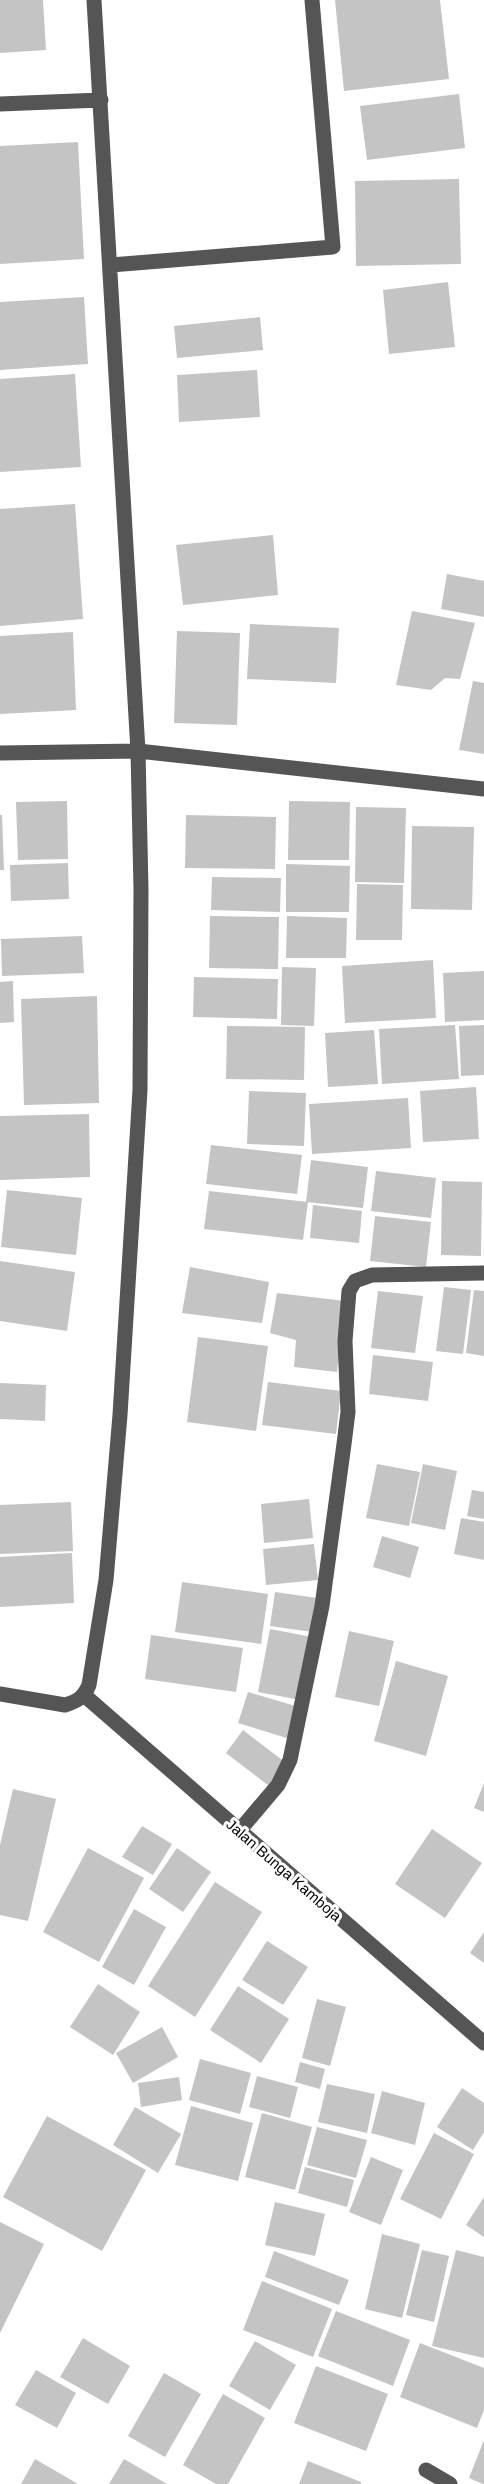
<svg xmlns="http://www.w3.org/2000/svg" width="484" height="2484" viewBox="0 0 484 2484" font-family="Arial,sans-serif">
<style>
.building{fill:#c4c4c4}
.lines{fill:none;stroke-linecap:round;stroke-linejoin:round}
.minor{stroke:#555;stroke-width:15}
.labels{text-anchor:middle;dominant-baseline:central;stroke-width:6;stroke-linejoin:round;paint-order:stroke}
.street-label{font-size:15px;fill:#000;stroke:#fff}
</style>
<rect width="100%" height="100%" fill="#fff"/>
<!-- building -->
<path class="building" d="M0,0H43L46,50L0,53Z
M335,0H440L449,79L344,91Z
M459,94L465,148L367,160L360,106Z
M78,142L84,259L0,264V146Z
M459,179L461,264L356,266L355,181Z
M448,282L455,347L389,354L383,290Z
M84,297L88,364L0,370V302Z
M260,317L263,350L177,358L174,326Z
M257,370L260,417L179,422L177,375Z
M75,374L81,467L0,472V379Z
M75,504L83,619L0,626V509Z
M273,535L278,595L183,605L176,545Z
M447,574L484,581V617L441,609Z
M412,611L475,623L460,679L445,678L431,690L396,685Z
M250,624L339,628L336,683L247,679Z
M177,631L240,633L237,725L174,723Z
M73,632L76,710L0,714V636Z
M473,681L484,683V754L459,750Z
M67,801L68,859L18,860L16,802Z
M289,801L350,802L349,860H288Z
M356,807L406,808L404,883L355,882Z
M0,815H2L4,870H0Z
M186,815L276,817L275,869L185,868Z
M412,826L474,827L472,910L411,909Z
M68,863L69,899L11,901L10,865Z
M286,864L350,866L349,912H286Z
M212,877L281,878L280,912L211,910Z
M357,884L403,885L402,940H356Z
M210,916L279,917L278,969L209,968Z
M287,916L347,918L346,958H286Z
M82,936L84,973L2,976L1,939Z
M433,960L436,1018L345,1023L342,966Z
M282,967L316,968L314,1026L281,1025Z
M484,971V1020L445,1022L443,973Z
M194,977L278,979L277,1019L193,1017Z
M13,981L14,1022L0,1023V982Z
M97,996L99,1103L24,1105L21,999Z
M455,1025L459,1079L382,1084L379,1029Z
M484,1025V1075L461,1076L459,1026Z
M227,1026L305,1027L304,1080L226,1079Z
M374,1030L378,1084L328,1087L325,1033Z
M476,1087L479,1139L423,1142L420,1091Z
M249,1091L306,1093L304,1146L247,1144Z
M408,1098L411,1148L312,1154L309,1104Z
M89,1114L90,1177L0,1180V1116Z
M211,1145L302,1155L297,1194L206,1184Z
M311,1160L368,1167L363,1208L306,1202Z
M376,1171L436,1178L431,1218L371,1211Z
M442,1181L482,1182L481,1256L441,1255Z
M7,1190L82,1198L76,1255L1,1247Z
M209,1191L308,1202L303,1240L204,1229Z
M313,1205L362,1211L359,1243L310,1238Z
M375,1216L431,1222L426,1267L370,1261Z
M0,1261L75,1272L67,1331L0,1321Z
M190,1267L269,1282L262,1323L182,1313Z
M444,1287L471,1290L463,1354L436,1351Z
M474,1290L484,1291V1356L466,1353Z
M378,1291L423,1296L415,1353L371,1348Z
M277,1293L345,1301L337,1372L294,1367L296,1340L270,1333Z
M198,1337L268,1346L256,1431L187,1422Z
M373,1355L433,1362L428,1401L369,1394Z
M268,1382L341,1391L336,1434L262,1425Z
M0,1383L46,1385L45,1421L0,1419Z
M377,1464L420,1472L409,1526L366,1518Z
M423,1464L457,1471L445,1530L411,1523Z
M472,1490L484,1492V1519L467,1516Z
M309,1499L313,1538L264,1543L261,1504Z
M71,1502L73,1551L0,1554V1505Z
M461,1518L484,1522V1560L454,1554Z
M382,1536L419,1547L410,1578L373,1567Z
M314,1544L318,1580L266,1585L263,1549Z
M72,1553L74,1603L0,1607V1557Z
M182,1582L268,1594L261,1644L175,1632Z
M275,1592L317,1598L312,1632L270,1626Z
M270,1629L312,1637L300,1700L258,1692Z
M349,1631L394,1641L379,1706L335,1697Z
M151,1635L243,1648L236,1692L145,1679Z
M396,1661L448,1676L426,1756L374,1741Z
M248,1692L299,1707L290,1739L238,1723Z
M243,1730L286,1763L269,1786L226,1753Z
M484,1783V1812L474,1808Z
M13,1789L56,1799L28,1921L0,1915V1845Z
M142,1826L172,1844L153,1875L122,1857Z
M432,1829L482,1863L445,1918L395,1884Z
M88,1848L144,1878L99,1962L43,1932Z
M177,1848L211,1872L183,1912L149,1889Z
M215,1882L262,1912L195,2017L148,1986Z
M134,1909L166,1927L134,1985L102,1967Z
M484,1932V1963L470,1953Z
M267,1941L308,1967L283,2005L242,1980Z
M98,1984L140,2012L113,2055L70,2027Z
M238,1986L289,2019L261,2063L210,2030Z
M317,1999L346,2007L330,2066L302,2058Z
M162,2027L178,2057L133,2083L116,2053Z
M200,2059L251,2073L240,2114L189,2100Z
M300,2062L325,2069L320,2089L295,2082Z
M257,2076L298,2087L290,2118L249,2107Z
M179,2077L182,2100L141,2107L138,2083Z
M327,2084L375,2094L367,2133L318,2122Z
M462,2088L484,2103V2132L473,2150L437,2127Z
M382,2091L425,2103L415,2145L371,2133Z
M191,2106L253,2123L238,2181L175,2165Z
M135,2107L181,2134L158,2173L113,2145Z
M262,2113L312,2127L295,2190L245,2177Z
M47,2116L146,2170L102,2251L3,2197Z
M317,2127L367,2140L356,2178L307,2165Z
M434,2133L474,2154L441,2219L400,2199Z
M371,2157L403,2170L381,2225L349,2212Z
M305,2167L354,2180L347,2207L298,2193Z
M484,2197V2237L466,2225Z
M275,2202L325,2214L315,2256L265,2245Z
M0,2222L44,2244L0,2333Z
M382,2234L420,2244L402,2318L365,2309Z
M422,2250L449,2256L434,2322L406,2315Z
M456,2250L484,2257V2358L432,2346Z
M274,2251L349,2280L339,2305L265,2277Z
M262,2281L332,2309L313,2357L243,2330Z
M336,2311L410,2340L393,2386L318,2356Z
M83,2338L130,2366L108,2404L60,2377Z
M255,2341L296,2365L270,2410L229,2386Z
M420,2343L484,2368V2410L477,2428L400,2397Z
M316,2366L388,2394L366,2451L294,2423Z
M36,2370L76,2393L57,2428L15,2405Z
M164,2373L201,2394L165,2457L128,2436Z
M223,2394L265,2418L228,2484H216L183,2465Z
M484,2440V2484H483L469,2478Z
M35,2459L78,2484H21Z
M124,2459L167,2484H109Z
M308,2461L361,2482V2484H299Z"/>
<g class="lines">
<!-- minor -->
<path class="minor" d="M0,104L101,100
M111,265L333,247L312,0
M0,753L138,751L484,789
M0,1694L65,1705C78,1701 84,1697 89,1685L106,1580L120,1415L140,1090L141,889L138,751L94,0
M84,1695L484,2043
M239,1831L278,1785L290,1760L322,1606L344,1444L348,1412L345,1341L349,1291L355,1281L372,1275L484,1273
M426,2470L450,2484"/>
</g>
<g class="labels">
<!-- street labels -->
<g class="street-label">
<text transform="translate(284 1870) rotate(41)">Jalan Bunga Kamboja</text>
</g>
</g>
</svg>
